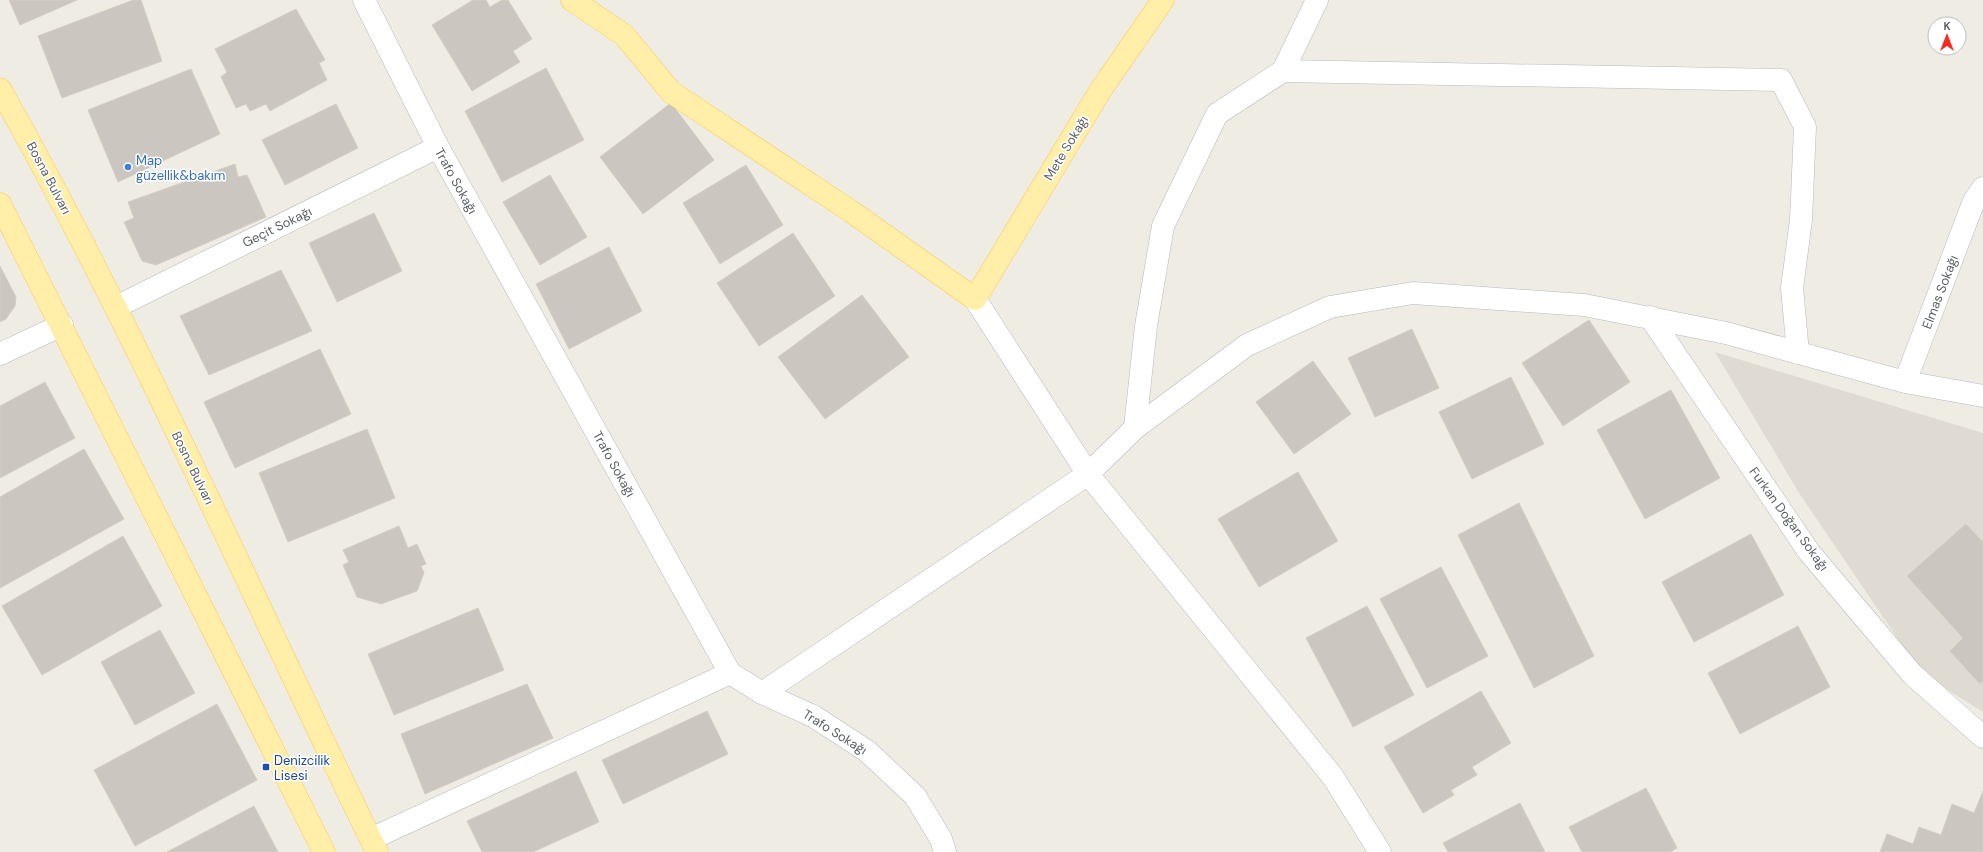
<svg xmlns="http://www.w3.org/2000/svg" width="1983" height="852" viewBox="0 0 1983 852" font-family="'DM Sans',sans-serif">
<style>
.education{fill:#dfdbd2}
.building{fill:#cbc7c0;stroke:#d5cec1}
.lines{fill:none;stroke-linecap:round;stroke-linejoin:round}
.minor-casing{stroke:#b6babf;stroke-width:23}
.major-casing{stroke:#ffc94c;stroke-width:23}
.minor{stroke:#fff;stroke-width:22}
.major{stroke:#ffefa8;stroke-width:22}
.shop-dot{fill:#3f7fe0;stroke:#fff;stroke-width:1.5}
.transit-dot{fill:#1a4fb4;stroke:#fff;stroke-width:1.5}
.labels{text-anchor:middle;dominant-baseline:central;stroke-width:3;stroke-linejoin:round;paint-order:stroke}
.street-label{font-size:13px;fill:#5b6065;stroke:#fff}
.shop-label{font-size:13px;fill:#366cbe;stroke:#fff;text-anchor:start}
.transit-label{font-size:13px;fill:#164399;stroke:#fff;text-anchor:start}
</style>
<rect width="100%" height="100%" fill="#efece3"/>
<!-- education -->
<path class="education" d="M1715,352L1983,433V712L1921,673L1799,493Z"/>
<!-- building -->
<path class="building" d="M9,0H77L20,25Z
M133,0H141L162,61L62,98L38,36Z
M473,0H486L490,7L502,0H508L532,39L513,51L520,62L472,91L432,25Z
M296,9L325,60L319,63L327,80L270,111L266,104L250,111L246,104L236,108L221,77L227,72L215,49Z
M546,68L584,140L502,182L465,111Z
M191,69L220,134L118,182L88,110Z
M671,103L714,160L643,214L600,157Z
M336,104L358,148L285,185L262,140Z
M235,164L238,177L247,175L266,217L156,265L142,261L124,222L134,218L128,202Z
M746,165L783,225L720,264L683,203Z
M550,175L587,237L540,265L503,202Z
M374,213L402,271L337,302L309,243Z
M793,233L835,296L759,346L717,283Z
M609,247L642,311L569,349L536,284Z
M0,266L16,297L15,306L6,319L0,322Z
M281,270L312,331L209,375L180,316Z
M862,295L909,357L825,419L778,357Z
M1589,320L1630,382L1563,426L1522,363Z
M1412,329L1439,388L1375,417L1348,358Z
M320,349L351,414L235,468L204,402Z
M1313,361L1351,414L1294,454L1256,402Z
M1511,377L1544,444L1472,479L1439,412Z
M45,382L75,438L0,478V406Z
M1671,390L1720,478L1645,519L1597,430Z
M367,429L395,498L288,542L259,473Z
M84,449L124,519L0,588V497Z
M1298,472L1338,541L1259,587L1218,519Z
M1519,503L1594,656L1534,688L1458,535Z
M1966,524L1983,542V681L1980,684L1950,651L1963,638L1907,576Z
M399,526L408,548L417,544L426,564L421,566L424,573L417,591L381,604L357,597L343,565L349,562L343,550Z
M1751,534L1784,595L1694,642L1662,582Z
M123,536L162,606L42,675L2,606Z
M1441,567L1488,656L1427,688L1380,599Z
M1367,606L1414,695L1353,727L1306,638Z
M478,608L504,670L394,715L368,654Z
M1798,626L1830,687L1740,734L1708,673Z
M160,630L195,693L135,725L101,662Z
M527,684L553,738L425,794L401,734Z
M1481,691L1511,743L1472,767L1477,775L1451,790L1454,795L1423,813L1384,747Z
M217,704L257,780L135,846L94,770Z
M707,711L728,754L623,804L602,760Z
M576,771L599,822L533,852H482L467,821Z
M1646,788L1677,848L1670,852H1582L1569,827Z
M1983,791V852H1880L1887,834L1913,844L1919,827L1941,835L1952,804L1974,813Z
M1520,803L1545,852H1448L1443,843Z
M254,806L278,852H167Z"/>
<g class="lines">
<defs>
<path id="minor" d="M364,0L438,147L730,673L762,693L813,716L867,751L915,796L941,839L945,852
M1283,71L1781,80L1805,127L1801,220L1792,288L1798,353
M975,299L1088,474L1333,777L1380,852
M116,307L438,147
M1650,317L1809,552L1912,674L1983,737
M0,354L62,325
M1905,382L1974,201L1983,188
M1135,428L1146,326L1163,226L1217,114L1283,71L1317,0
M762,693L1088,474L1135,428L1247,345L1330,307L1413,293L1584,305L1726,333L1905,382L1983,396
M371,839L730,673"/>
<path id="major" d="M572,0L624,35L671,92L852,212L975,299L1100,91L1163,0
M0,89C139,336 252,597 377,852
M0,204L324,852"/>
</defs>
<!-- minor casing -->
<use href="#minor" class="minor-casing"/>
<!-- major casing -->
<use href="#major" class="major-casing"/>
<!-- minor -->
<use href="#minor" class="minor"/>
<!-- major -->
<use href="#major" class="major"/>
</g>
<!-- markers -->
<circle class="shop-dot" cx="128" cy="167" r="4"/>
<rect class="transit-dot" x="262" y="763" width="8" height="8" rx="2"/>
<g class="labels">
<!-- street labels -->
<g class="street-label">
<text transform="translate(1066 148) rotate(-59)">Mete Sokağı</text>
<text transform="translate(49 178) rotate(62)">Bosna Bulvarı</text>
<text transform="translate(456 181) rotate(61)">Trafo Sokağı</text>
<text transform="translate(277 227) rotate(-26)">Geçit Sokağı</text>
<text transform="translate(1940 292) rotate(-69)">Elmas Sokağı</text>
<text transform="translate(614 464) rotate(61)">Trafo Sokağı</text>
<text transform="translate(193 468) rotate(64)">Bosna Bulvarı</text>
<text transform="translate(1789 519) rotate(54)">Furkan Doğan Sokağı</text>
<text transform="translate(835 732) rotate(32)">Trafo Sokağı</text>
</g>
<!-- shop labels -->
<g class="shop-label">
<text x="136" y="160">Map<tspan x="136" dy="15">güzellik&amp;bakım</tspan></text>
</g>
<!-- transit labels -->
<g class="transit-label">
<text x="274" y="760">Denizcilik<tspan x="274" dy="15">Lisesi</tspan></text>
</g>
</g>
<!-- north arrow -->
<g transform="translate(1947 36)"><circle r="19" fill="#ffffff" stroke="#bdbfc1"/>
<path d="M0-3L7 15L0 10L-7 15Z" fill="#fb2a1e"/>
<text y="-6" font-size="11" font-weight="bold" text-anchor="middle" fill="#5b6065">K</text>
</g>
</svg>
